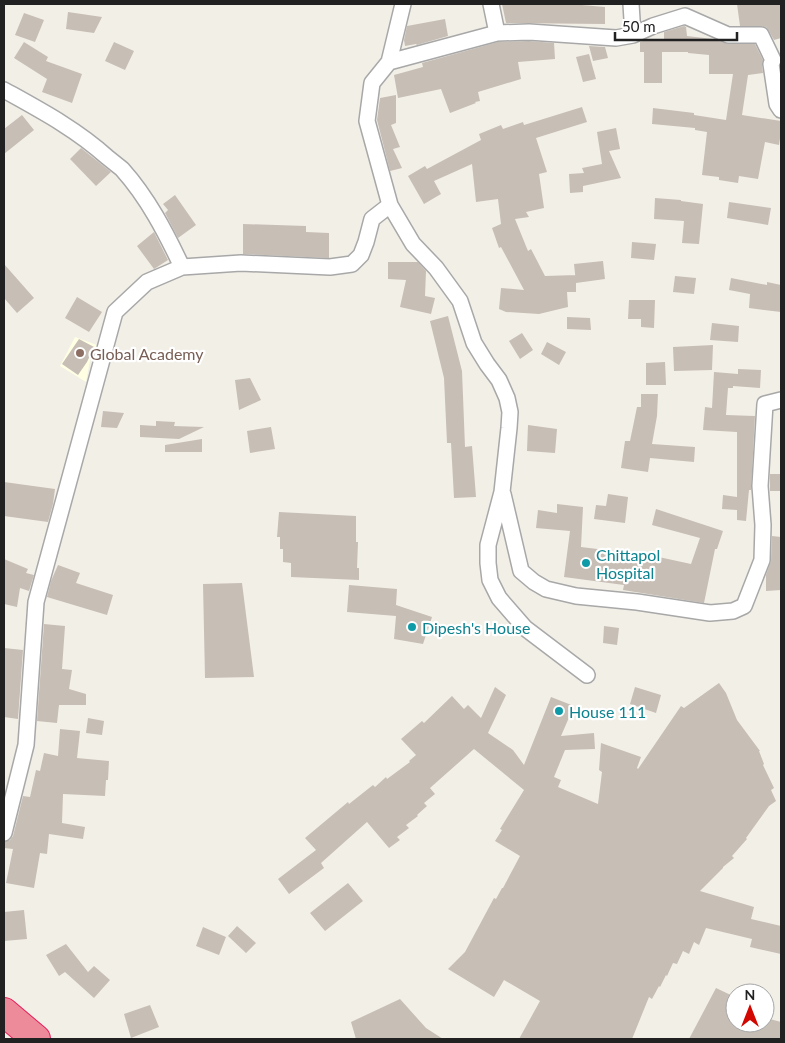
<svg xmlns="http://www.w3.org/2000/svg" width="785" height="1043" viewBox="0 0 785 1043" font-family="Lato,sans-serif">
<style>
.education{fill:#feffe3}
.building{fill:#c7beb6}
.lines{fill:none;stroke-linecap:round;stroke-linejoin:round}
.street-casing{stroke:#a8a8a8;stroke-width:18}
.highway-casing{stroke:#e61e5c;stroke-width:30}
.street{stroke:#fff;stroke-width:15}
.highway{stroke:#ed8b9a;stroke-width:28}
.education-dot{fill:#8d6e63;stroke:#fff;stroke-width:2}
.culture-dot{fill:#0f9aa8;stroke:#fff;stroke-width:2}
.labels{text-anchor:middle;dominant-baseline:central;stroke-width:4.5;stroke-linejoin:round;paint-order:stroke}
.education-label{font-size:16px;fill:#785e54;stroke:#fff;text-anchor:start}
.culture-label{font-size:16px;fill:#0d838f;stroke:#fff;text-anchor:start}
</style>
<rect width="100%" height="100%" fill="#f2efe7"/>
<!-- education -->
<path class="education" d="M75,337L97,345L90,361L86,382L60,366Z"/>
<!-- building -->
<path class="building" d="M502,4H582V5L605,7V24L506,23Z
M737,4H781V38L774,40L769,31L766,27L761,26H740Z
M68,12L102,17L94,33L66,29Z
M24,13L44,20L35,42L15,35Z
M445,19L448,36L417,45L416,44L405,46L404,40L407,26Z
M684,26L686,27L687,36L713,39L728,44H755L763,60L762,65L763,73L748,75L742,115L781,121V131L779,145L765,142L758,179L739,176L738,183L719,180V177L702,175L707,132L695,130V128L652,124L653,108L694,113V115L726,120L733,74H709V55L688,53V52H662V83H644V52H640V42L647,39H664V32Z
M529,41L554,43L555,59L518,62L521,79L478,92L480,101L475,102L476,103L450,113L441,89L398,98L394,75L423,67L422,63L498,42Z
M24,42L48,57L46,61L82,74L72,103L42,92L47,79L14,58Z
M114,42L134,51L125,70L105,61Z
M589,46L605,47L608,58L593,61Z
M589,54L596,79L583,82L576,57Z
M396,95V123L391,125L400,147L393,149L402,168L390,171L377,120L380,98Z
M582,107L587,122L536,138L547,172L539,174L544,208L526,212L529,217L515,219L528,251L531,249L545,276L576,275V292H567L568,307L539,314L506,312L499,309L501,288L524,290L501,247L499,248L492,228L501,224L498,199L476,202L472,164L434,181L441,194L424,204L408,176L425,166L427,169L481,140L479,134L501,125L503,129L523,122L524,125Z
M22,115L34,130L4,154V129Z
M616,128L620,149L609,151L621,178L583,186V192L570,193L569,174L584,173L582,168L602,164L597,132Z
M81,148L111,172L96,186L70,159Z
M175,195L196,225L178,238L165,213L168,210L163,204Z
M655,198L681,200V201L703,204L699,244L682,243L684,221L654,219Z
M729,202L771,208L768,225L727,218Z
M243,224L306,226V232L329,233V258L243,254Z
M154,232L168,260L154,269L137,246Z
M632,242L656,244L654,260L631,258Z
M603,261L605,279L576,283L574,264Z
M388,262H418L426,271L425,296L435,298L431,314L400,307L406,280L388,279Z
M4,264L34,298L17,313L4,298Z
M675,276L696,278L694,294L673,292Z
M731,278L767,285V282L781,285V312L749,308L750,294L729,290Z
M77,297L102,312L89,332L65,318Z
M629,300H655L654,328L641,327V319H628Z
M448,316L462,371L465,447L472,446L476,497L454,498L451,443H447L444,378L430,321Z
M567,317L590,318L591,330L567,329Z
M712,323L739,326L738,342L710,340Z
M522,333L533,350L520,359L509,341Z
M79,339L94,347L87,362L78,375L62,364Z
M547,342L566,352L559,365L541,354Z
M713,345L712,370L674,371L673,347Z
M665,362L666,385H646V363Z
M738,369L761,370L760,388L733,386V388H728L726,415L755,416L751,490H749L746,521L737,520V510L722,509L723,495L737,497V432L703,430L705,407L712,408L714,372L738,374Z
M250,378L261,400L239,410L235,380Z
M641,394H658L657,416L652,444L695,447L694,462L650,458L648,472L621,468L625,441H630L637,407H641Z
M103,411L124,413L117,428L101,427Z
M156,421L175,422L174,426L204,427L179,439L140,437V425L156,426Z
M528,425L557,429L555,453L527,451Z
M271,427L275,449L250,453L247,431Z
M202,439V452H165V445Z
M770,474H781V491H770Z
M4,482L55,489L53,504L48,522L4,516Z
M608,494L628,497L625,523L594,519L596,505L606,506Z
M557,504L583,507L581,547L630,553L631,551L691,564L700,538L652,525L656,509L723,531L717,549H715L704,603L623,590L624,585L564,577L570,531L536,528L538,510L557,513Z
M279,512L356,516V542H358L357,568H359V580L291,577V563L283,562V549H280V537H277Z
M772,536L781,537V590L766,591V575L771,561Z
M4,559L28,569L26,573L34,575L29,591L20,588L17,607L4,604Z
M58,565L80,573L76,583L113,595L107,615L47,597L51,581Z
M242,583L254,677L205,678L203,584Z
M349,585L397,589L396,605L432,617L423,644L394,639L396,616L347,612Z
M44,624L65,626L62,669L72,670L69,689L86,694V705H59L57,723L37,721Z
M604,626L619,628L617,645L603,643Z
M4,648L23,650L18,719L4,717Z
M719,683L726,693L737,720L760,751H759L764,764L763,765L774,788L771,790L776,801L769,806L746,838L747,839L732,856L734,858L723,867V868L700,891L754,907L751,919L781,926V954L750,947L752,939L706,928L699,945L694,942L689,954L683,951L677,964L673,963L667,976L666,975L660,987L659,986L652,999L649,997L632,1039H519L540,1001L504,980L494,997L448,969L465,952L494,898L496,899L502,888H503L520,856L495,841L502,830L500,829L524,790L474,749L430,788L435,794L424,803L427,806L417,815L418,816L406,825L409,828L397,837L400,840L389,848L367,822L321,863L324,868L289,894L278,879L316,850L305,838L348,802L349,804L373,785L375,787L386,777L387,779L410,762L409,761L416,755L401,739L422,721L424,723L452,696L464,709L468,705L481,718L495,687L506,695L488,733L513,750L524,765L551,697L574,706L561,736L594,733L595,749L565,750L554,777L561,780L558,787L598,804L602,772L599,770L601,743L641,757L637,768L638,769L681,706L684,708Z
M635,687L661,695L656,713L630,704Z
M88,718L104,721L102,735L86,733Z
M60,729L80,731L77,758L109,761L108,780H106L105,796L63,794L62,823L85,827L83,839L49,834L47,854L40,853L34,888L6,883L13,849L4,848V842L10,840L13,836L23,796L30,797L36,770L40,771L44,753L58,756Z
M348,883L363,901L325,931L310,913Z
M24,910L27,939L4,941V912Z
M237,926L256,943L246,953L228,936Z
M203,927L226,937L219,955L196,946Z
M66,944L88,972L94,966L110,980L94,998L65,972L59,976L46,955Z
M716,988L735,997V1023H765L766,1018L781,1022V1039H689Z
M400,999L426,1028L443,1039H356L351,1022Z
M150,1005L159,1027L131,1038L124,1014Z"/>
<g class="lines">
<defs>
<path id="street" d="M491,4L497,33
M633,35L653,26L685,16L728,35H761L773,60L771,64L777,104L781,110
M389,62L403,4
M4,90C40,110 76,129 107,157C112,161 117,165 122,169C148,198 166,233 182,267
M503,494L521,571L534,582L546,589L576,596L637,602L710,613L733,611L744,606L762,560L763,525L760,486L765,404L781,400
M587,675L525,628L499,598L490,580L488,563V545L502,492L509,428L510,412L507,398L499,380L487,364L474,343L460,301L436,268L413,244L390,205L367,121L372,83L389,62L497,33L529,32L616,38L633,35L631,4
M4,833L26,745L36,602L115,312L147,282L182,267L241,263L330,267L352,264L361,255L366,242L372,219L390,205"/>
<path id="highway" d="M4,1012L36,1039"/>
</defs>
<!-- street casing -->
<use href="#street" class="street-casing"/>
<!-- highway casing -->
<use href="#highway" class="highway-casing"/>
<!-- street -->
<use href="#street" class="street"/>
<!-- highway -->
<use href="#highway" class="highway"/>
</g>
<!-- markers -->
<circle class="education-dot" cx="80" cy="353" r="5"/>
<g class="culture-dot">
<circle cx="586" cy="563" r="5"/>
<circle cx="412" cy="627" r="5"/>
<circle cx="559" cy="711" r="5"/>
</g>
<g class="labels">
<!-- education labels -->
<g class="education-label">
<text x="90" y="353">Global Academy</text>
</g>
<!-- culture labels -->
<g class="culture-label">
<text x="596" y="554">Chittapol<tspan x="596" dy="18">Hospital</tspan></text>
<text x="422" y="627">Dipesh's House</text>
<text x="569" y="711">House 111</text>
</g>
</g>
<!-- border -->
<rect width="785" height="1043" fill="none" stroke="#212121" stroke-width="10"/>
<!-- north arrow -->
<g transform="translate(750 1008)"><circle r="24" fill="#ffffff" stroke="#a6a6a6"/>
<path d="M0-4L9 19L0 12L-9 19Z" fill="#d20700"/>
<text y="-8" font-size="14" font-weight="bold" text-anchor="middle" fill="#212121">N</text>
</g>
<!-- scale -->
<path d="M615 32v8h122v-8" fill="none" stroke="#212121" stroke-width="2.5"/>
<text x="622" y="32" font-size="15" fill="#212121" stroke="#ffffff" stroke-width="4" paint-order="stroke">50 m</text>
</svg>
